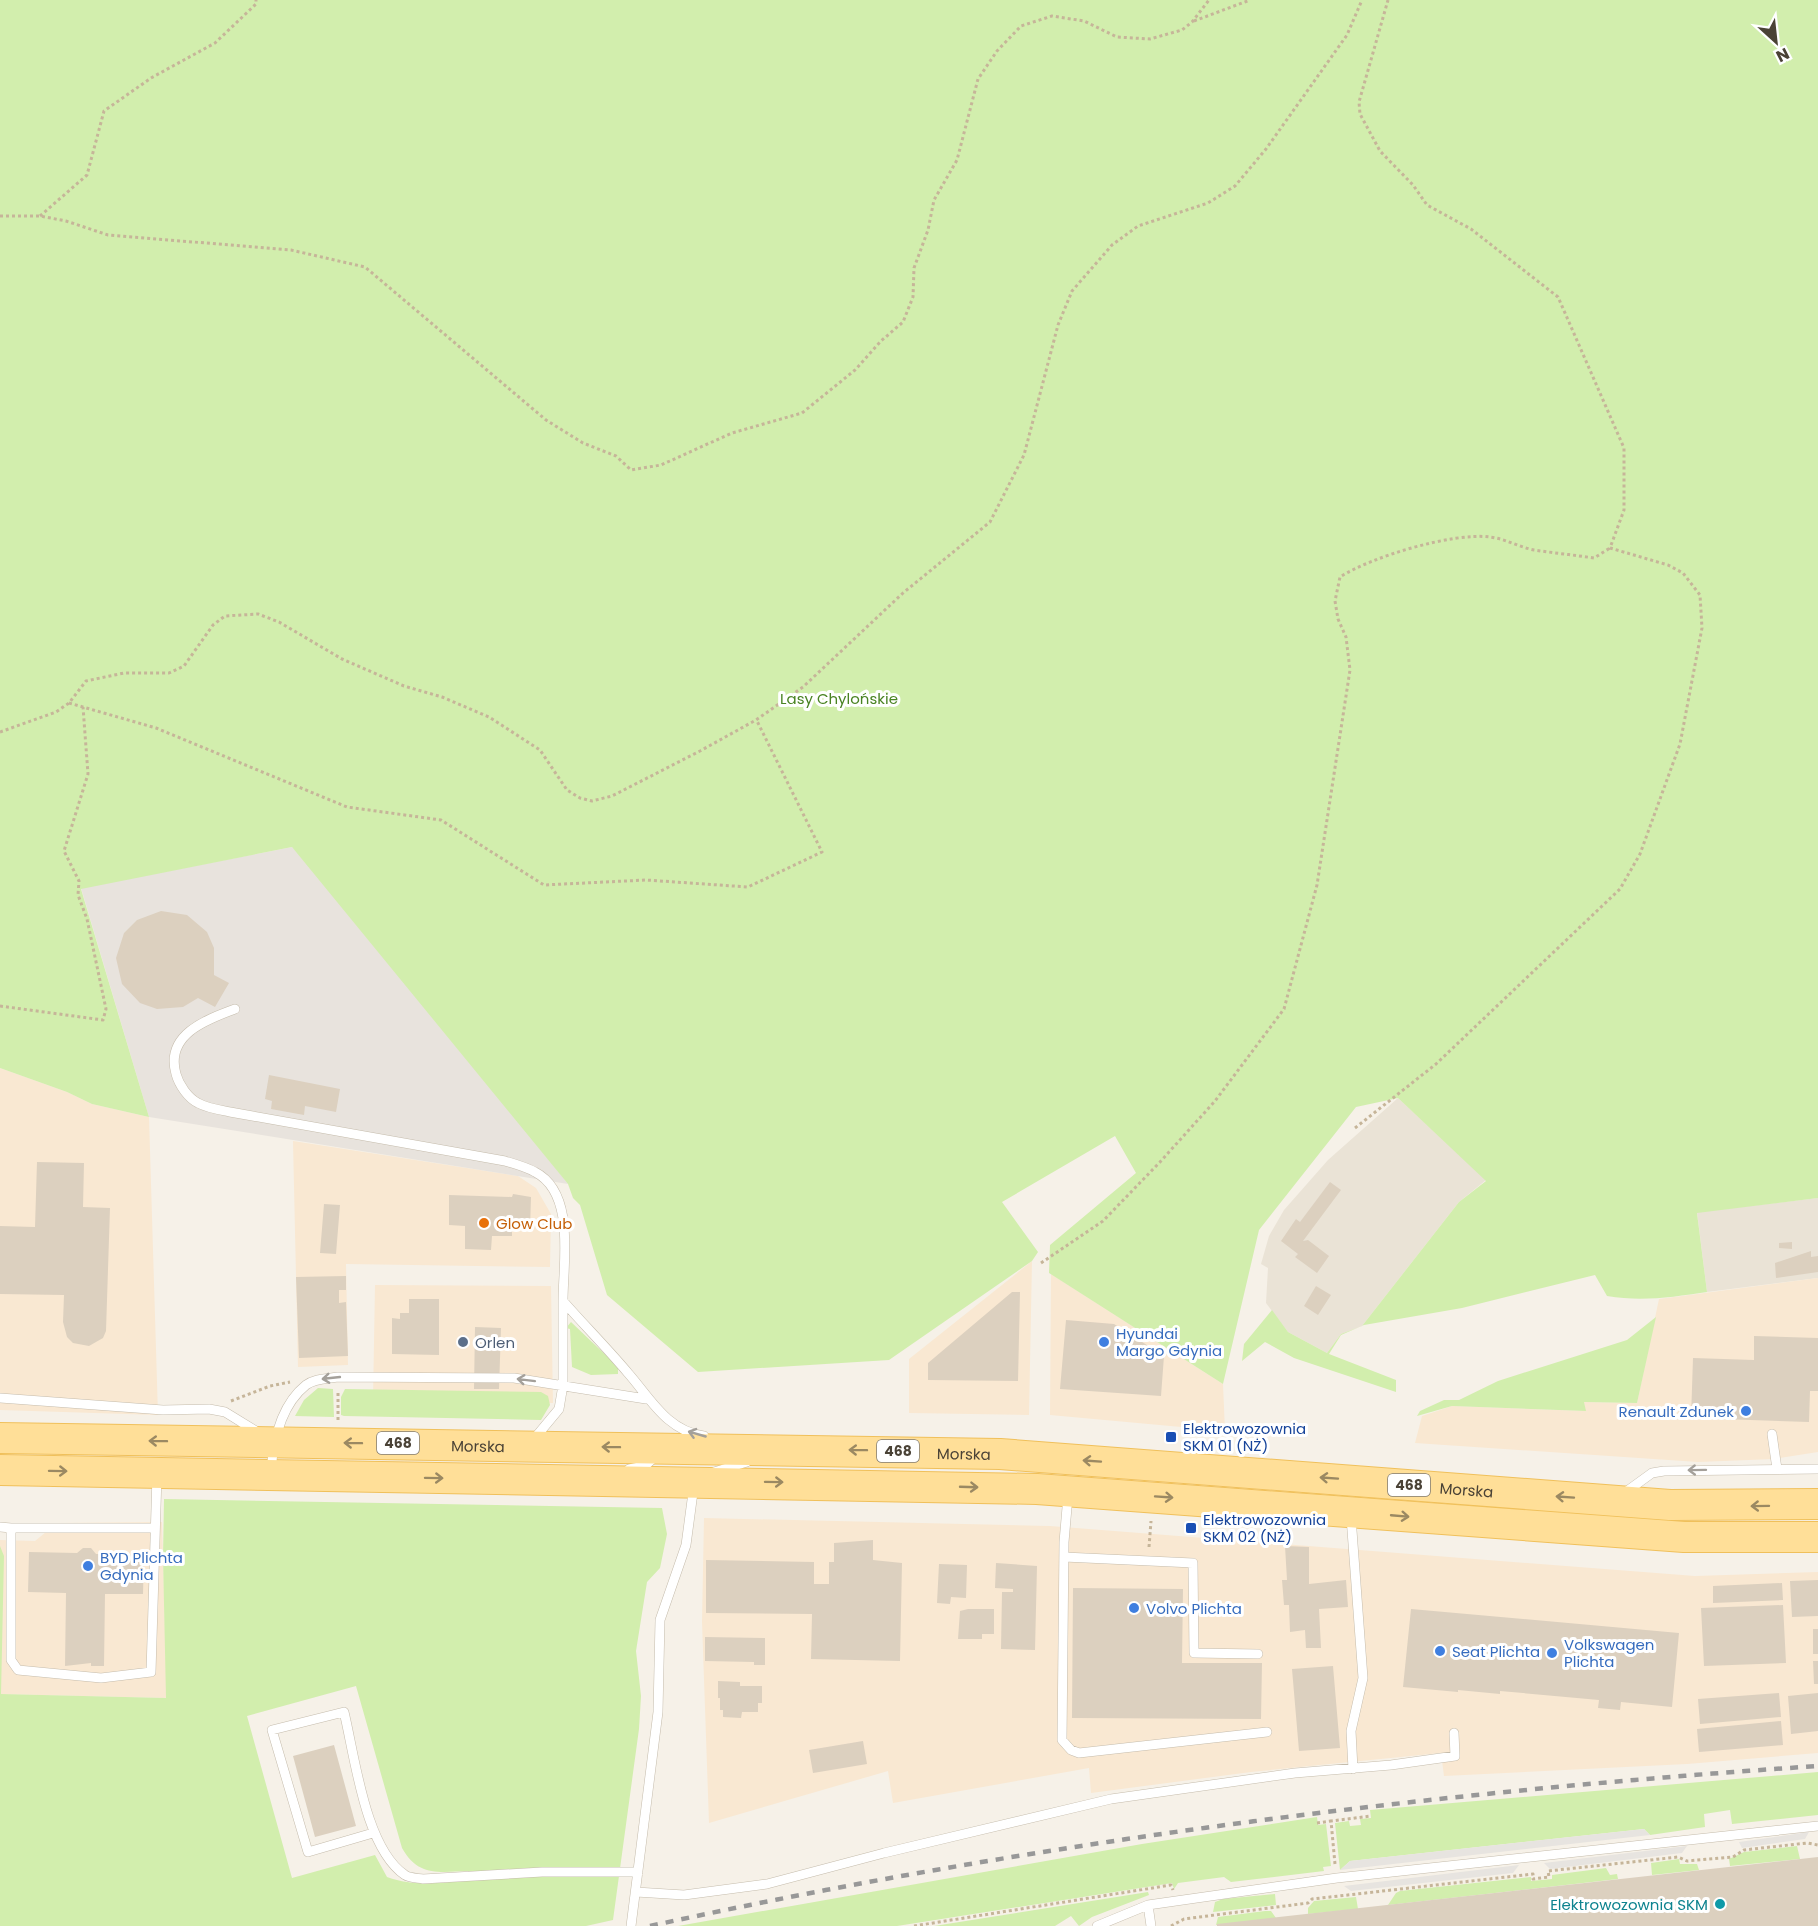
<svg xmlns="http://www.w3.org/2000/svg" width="1818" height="1926" viewBox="0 0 1818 1926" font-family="Poppins,sans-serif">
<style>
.residential{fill:#eae3d6}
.commercial{fill:#f9e8d2}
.industrial{fill:#e8e3dd}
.green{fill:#d2eead;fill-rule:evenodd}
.parking{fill:#e7e4e0}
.building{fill:#dcd0bf}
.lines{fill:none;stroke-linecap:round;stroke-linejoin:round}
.lane-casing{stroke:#c5bcac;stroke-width:10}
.primary-casing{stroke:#f0c05b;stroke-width:32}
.path{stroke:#c6b599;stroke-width:3;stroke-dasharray:3 3;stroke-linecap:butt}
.lane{stroke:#fff;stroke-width:9}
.primary{stroke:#ffdf98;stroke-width:30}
.rail{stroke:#989898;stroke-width:4.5;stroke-dasharray:8 8;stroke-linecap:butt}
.oneway{stroke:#a4a09a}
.oneway2{stroke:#9b8962}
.food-dot{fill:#e8710a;stroke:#fff;stroke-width:2}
.service-dot{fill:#5c6f8a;stroke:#fff;stroke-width:2}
.shop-dot{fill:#3f7fe0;stroke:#fff;stroke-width:2}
.transit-dot{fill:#1a4fb4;stroke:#fff;stroke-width:2}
.culture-dot{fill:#0f9aa8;stroke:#fff;stroke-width:2}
.labels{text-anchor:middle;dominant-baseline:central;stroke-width:6;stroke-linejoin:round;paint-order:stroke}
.shield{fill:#fff;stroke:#807b72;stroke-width:1.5}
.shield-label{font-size:14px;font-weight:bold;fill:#4a4236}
.park-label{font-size:15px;fill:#498322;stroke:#fff}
.food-label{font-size:15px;fill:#c56008;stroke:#fff;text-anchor:start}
.shop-label{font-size:15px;fill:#366cbe;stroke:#fff;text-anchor:start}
.service-label{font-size:15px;fill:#4e5e75;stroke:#fff;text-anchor:start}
.transit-label{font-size:15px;fill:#164399;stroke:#fff;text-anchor:start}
.street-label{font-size:15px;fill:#4a4236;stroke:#fff}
.culture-label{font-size:15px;fill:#0d838f;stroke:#fff;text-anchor:end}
</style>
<rect width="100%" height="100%" fill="#f6f1e8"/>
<!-- residential -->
<path class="residential" d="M1398,1098L1486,1180L1459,1202L1362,1326L1341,1334L1327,1353L1288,1332L1266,1303L1268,1268L1261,1264L1269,1236L1284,1210L1328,1160Z
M1818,1198V1278L1707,1292L1697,1212Z"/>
<!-- commercial -->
<path class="commercial" d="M0,1068L67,1092L92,1104L149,1117L158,1415L0,1410Z
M293,1141L518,1176L536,1188L551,1214L550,1267L346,1264L348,1365L298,1367Z
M1032,1261L1029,1415L909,1413V1359Z
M1051,1274L1223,1384L1225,1431L1050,1415Z
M1818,1278V1452L1774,1459L1698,1462L1415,1443L1422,1416L1452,1406L1585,1411L1584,1402L1637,1403L1659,1299Z
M375,1285L551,1286L553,1403L373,1399Z
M704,1518L1050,1526L1695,1576L1818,1572V1753L1687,1764L1444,1776L1441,1753L1251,1772L1091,1793L1089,1768L893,1803L888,1771L709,1823L702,1622Z
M162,1522L167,1698L0,1694V1540L35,1541L57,1523Z"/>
<!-- industrial -->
<path class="industrial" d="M292,847L353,903L568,1184L149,1117L81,888Z"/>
<!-- green -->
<path class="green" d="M0,0H1818V1198L1697,1213L1707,1292C1673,1297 1642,1302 1607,1296L1595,1275L1462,1308L1364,1325L1341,1335L1329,1354L1396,1380V1392L1294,1358L1265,1342L1242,1361L1244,1344L1272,1310L1288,1332L1327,1353L1341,1334L1362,1326L1459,1202L1486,1181L1398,1098L1356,1107L1259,1230L1223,1384L1049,1273L1050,1245L1136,1173L1115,1136L1002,1202L1038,1252L1032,1261L889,1360L698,1372L607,1295L580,1205L573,1198L568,1184L292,847L81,889L149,1117L92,1104L67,1092L0,1068Z
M1656,1317L1637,1403L1584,1402L1586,1411L1452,1406L1417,1416L1420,1411L1444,1400H1459L1498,1381L1627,1340Z
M571,1322L613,1362L618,1368V1374L591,1375L572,1367L570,1329L566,1328Z
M318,1388L333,1389L334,1417L295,1416L304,1400Z
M345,1389L541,1392L548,1396L550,1405L541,1420L344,1416L341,1415V1397Z
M164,1499L662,1508L667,1534L660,1568L647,1582L636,1651L641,1696L639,1729L613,1920L586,1926H0V1546L4,1556L1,1694L166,1698L163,1557ZM356,1686L402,1848C418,1877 439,1872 468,1871L469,1880C441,1883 415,1887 387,1877L375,1855L292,1878L247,1716Z
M1818,1772V1815L1732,1824L1730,1810L1704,1814L1705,1827L1650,1835L1644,1829L1350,1861L1340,1870L1335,1823L1349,1821L1350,1826L1361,1825L1360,1819L1371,1818L1370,1810Z
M1317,1817L1318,1825L1326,1824L1331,1866L1323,1867L1324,1871L1231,1882L1224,1877L1178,1883L1174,1889L1172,1883L897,1926H678L1142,1844Z
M1797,1846L1800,1859L1730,1866L1729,1859L1744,1852Z
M1679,1859L1680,1864H1697L1699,1870L1652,1875L1651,1863Z
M1606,1868L1610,1875L1617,1874L1618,1879L1388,1905L1396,1893L1400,1891L1531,1877V1881L1552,1879V1875Z
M1148,1892L1149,1895L1092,1917L1079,1926L1071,1916L1055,1926H934Z
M1275,1894L1276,1905L1213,1912L1215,1902L1223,1899Z
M1356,1897L1358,1909L1308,1914V1908L1314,1901Z
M1265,1911H1271L1276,1918L1216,1925L1218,1917Z"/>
<!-- parking -->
<path class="parking" d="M1644,1829L1650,1835L1340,1870L1350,1861Z
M1809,1832L1805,1839L1742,1848L1739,1842Z
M1687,1846L1682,1853L1550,1869L1544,1863Z
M1519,1865L1513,1873L1351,1891L1344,1886Z"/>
<!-- building -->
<path class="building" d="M161,911L187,915L207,932L214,948V975L229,983L215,1007L198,998L183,1007L157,1009L140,1003L122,984L116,958L124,933L137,920Z
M269,1075L340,1089L336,1112L305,1106L304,1115L271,1109L272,1101L265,1099Z
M37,1162L84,1163L83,1207L110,1208L106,1331L103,1338L89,1346L73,1343L67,1337L63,1322L64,1295L0,1294V1226L35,1227Z
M1330,1182L1341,1190L1303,1241L1308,1240L1329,1256L1317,1273L1295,1257L1298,1254L1281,1241L1296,1219L1300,1222Z
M513,1194L531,1197L530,1229L512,1231V1236H492L491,1250L465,1249V1226L449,1225V1195L512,1197Z
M324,1204L340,1205L336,1254L320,1253Z
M1792,1242V1249L1779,1248V1243Z
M1811,1251V1257L1818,1256V1272L1776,1278L1775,1263Z
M346,1276V1290H339V1303L346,1302L348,1356L299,1358L296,1277Z
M1316,1286L1331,1295L1318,1315L1304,1306Z
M1012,1292H1020L1018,1381L928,1380V1363Z
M409,1299H439V1355L392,1354V1318L400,1319V1313H409Z
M1066,1320L1114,1324L1164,1356L1161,1396L1060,1389Z
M475,1327L501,1328L499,1389H474Z
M1754,1336L1818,1338V1391H1810L1809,1422L1691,1418L1693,1358L1754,1360Z
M873,1540V1560L902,1563L900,1661L811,1659L812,1614L706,1613V1560L814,1562V1584H829V1562H834V1543Z
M1285,1546L1309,1547V1584L1346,1580L1348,1607L1319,1609L1321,1648H1306L1305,1630L1290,1632L1289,1605H1284L1282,1580H1287Z
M83,1548H91L96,1554L144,1555L143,1594H105L104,1666H91V1663L65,1666L66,1593L28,1592L29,1552L77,1553Z
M996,1563L1037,1566L1035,1650L1001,1649L1002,1592H1013V1589L995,1588Z
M939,1564L967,1565L966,1598L951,1597L950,1604L937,1603Z
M1818,1580V1616L1792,1617L1790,1581Z
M1782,1583L1783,1600L1713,1603V1586Z
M1073,1588L1183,1589L1182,1663H1262L1261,1719L1072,1718Z
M1783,1605L1786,1663L1704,1666L1701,1608Z
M968,1609H994V1634H982V1639H958L960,1611Z
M1411,1609L1679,1633L1672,1707L1621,1702L1620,1710L1598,1708L1599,1700L1500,1691V1694L1458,1690V1692L1403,1687Z
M1813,1629H1818V1654H1813Z
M705,1637L765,1638V1665H754V1662L705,1661Z
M1813,1661H1818V1684H1814Z
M1333,1666L1340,1748L1299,1751L1292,1669Z
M718,1681L740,1682V1686H762V1703H758V1712H742L741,1718L723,1717V1710H720V1698H718Z
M1779,1693L1781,1717L1700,1724L1698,1699Z
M1818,1693V1731L1791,1734L1788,1696Z
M1781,1721L1783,1745L1699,1752L1697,1729Z
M863,1741L867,1764L813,1773L809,1750Z
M334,1745L356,1826L315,1837L293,1756Z
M1818,1857V1926H1217V1924Z"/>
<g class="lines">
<defs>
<path id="lane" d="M235,1009C205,1020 165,1035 176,1074C179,1085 188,1098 198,1103C207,1108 220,1110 230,1112L505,1161C515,1164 526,1167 535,1172C576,1193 563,1263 563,1301C584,1325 607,1348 628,1373C650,1398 667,1431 704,1436
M0,1398L163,1410L209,1409L225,1412L259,1433
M1772,1434L1777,1469
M534,1439L559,1409L563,1385V1301
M629,1469L645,1466L656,1456
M271,1472C273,1442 281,1405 306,1385C315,1378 327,1379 338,1377L514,1378L646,1399
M714,1472L747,1462
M1623,1494L1652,1473L1664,1471L1818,1469
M1068,1496L1064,1542L1062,1740L1071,1750L1079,1753L1267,1732
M1351,1517L1363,1678L1351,1731L1353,1769
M0,1527L11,1528V1660L18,1670L101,1678L151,1672L157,1475
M11,1528H154
M1064,1557L1193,1563L1194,1653L1258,1654
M373,1833L308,1852L272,1730L344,1712C355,1757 365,1848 405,1875C409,1878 417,1878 423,1879L542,1872H638
M636,1892L684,1895L767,1884L884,1853L1111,1799L1295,1773L1391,1765L1455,1756L1454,1733
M1148,1905L1151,1926
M631,1926L658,1712L660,1620L686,1545L694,1485
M1097,1926L1148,1905L1337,1878L1818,1826"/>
<g id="primary">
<path id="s1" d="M0,1438L1000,1454L1670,1505L1818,1504"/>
<path d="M0,1470L1037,1489L1684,1537H1818"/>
</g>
</defs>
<!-- lane casing -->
<use href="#lane" class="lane-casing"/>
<!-- primary casing -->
<use href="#primary" class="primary-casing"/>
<!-- path -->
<path class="path" d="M1194,21L1250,0
M0,216H40L66,221L108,235L291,250L365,267L546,420L583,443L616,456L631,470L661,465L732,433L802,413L855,370L881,341L903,322L913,297L914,268L928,230L934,200L957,160L978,79L997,51L1021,26L1052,16L1084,21L1117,37L1150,39L1182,30L1192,22L1209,0
M40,216L87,175L104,111L151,78L215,43L256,4V0
M69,703L156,728L347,807L441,820L544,885L646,880L748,887L822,852L757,721
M0,732L56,712L69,703L86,681L124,673H169L184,666L213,625L225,616L258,614L279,622L342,659L404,686L442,697L489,717L540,750L567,790L580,798L592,801L612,796L700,751L756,720L803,687L903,593L990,522L1024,455L1058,325L1072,291L1112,245L1138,226L1208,203L1235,186L1266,149L1347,35L1362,0
M0,1006L103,1020L106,1009L87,919L78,895L79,881L64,851L88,774L83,707
M1355,1128L1436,1064L1620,889L1640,854L1680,744L1702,628L1700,595L1683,573L1668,565L1610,548L1624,510V448L1558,297L1471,229L1427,205L1413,185L1380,151L1360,114L1359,102L1388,0
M1041,1263L1103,1221L1160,1162L1215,1101L1284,1009L1317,885L1350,670L1346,637L1338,619L1335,601L1340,577C1371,557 1453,532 1490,537C1506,539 1519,547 1534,550C1554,553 1574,555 1594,558L1610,548
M231,1401L270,1386L290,1382
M338,1420V1391
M1149,1547L1151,1521
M1317,1823L1331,1821
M1335,1864L1331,1821L1371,1816
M914,1926L1171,1885L1173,1890
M1171,1926L1184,1919L1308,1903L1312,1899L1339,1896L1533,1874V1879L1549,1877L1548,1871L1678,1857L1687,1861L1733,1857L1744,1850L1807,1843L1818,1845"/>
<!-- lane -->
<use href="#lane" class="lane"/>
<!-- primary -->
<use href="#primary" class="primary"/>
<!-- rail -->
<path class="rail" d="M650,1926C1035,1842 1426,1792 1818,1766"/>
</g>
<!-- one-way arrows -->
<defs><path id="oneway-shaft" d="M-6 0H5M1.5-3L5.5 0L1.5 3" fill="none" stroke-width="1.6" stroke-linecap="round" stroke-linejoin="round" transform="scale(1.5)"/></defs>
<g class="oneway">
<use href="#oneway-shaft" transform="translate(331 1378) rotate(174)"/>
<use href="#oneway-shaft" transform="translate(526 1380) rotate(-173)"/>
<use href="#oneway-shaft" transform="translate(697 1434) rotate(-164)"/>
<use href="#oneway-shaft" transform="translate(1697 1470) rotate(179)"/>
</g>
<g class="oneway2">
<use href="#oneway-shaft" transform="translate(158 1441) rotate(-179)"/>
<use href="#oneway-shaft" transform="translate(353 1443) rotate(-179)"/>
<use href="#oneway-shaft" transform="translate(611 1447) rotate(-179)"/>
<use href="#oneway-shaft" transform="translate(858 1450) rotate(-179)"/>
<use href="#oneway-shaft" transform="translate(1092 1461) rotate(-176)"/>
<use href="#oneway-shaft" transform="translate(58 1471) rotate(1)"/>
<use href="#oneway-shaft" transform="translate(434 1478) rotate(1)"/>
<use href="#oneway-shaft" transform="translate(1329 1478) rotate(-176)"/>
<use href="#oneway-shaft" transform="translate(774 1482) rotate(1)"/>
<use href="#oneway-shaft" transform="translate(969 1487) rotate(2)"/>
<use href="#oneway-shaft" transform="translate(1164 1497) rotate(4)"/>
<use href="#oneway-shaft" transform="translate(1565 1497) rotate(-176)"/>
<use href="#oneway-shaft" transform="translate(1760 1506) rotate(179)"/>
<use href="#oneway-shaft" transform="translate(1400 1516) rotate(5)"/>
</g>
<!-- markers -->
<circle class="food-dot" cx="484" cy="1223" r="6"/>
<circle class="service-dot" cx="463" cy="1342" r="6"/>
<g class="shop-dot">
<circle cx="1104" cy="1342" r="6"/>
<circle cx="1746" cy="1411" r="6"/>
<circle cx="88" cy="1566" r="6"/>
<circle cx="1134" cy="1608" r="6"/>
<circle cx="1440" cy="1651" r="6"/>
<circle cx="1552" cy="1653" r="6"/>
</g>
<g class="transit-dot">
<rect x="1165" y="1431" width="12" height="12" rx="3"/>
<rect x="1185" y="1522" width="12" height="12" rx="3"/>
</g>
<circle class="culture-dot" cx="1720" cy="1904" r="6"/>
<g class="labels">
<!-- shield labels -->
<g class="shield">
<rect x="377" y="1432" width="42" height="22" rx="4.5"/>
<rect x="877" y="1440" width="42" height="22" rx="4.5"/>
<rect x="1388" y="1474" width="42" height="22" rx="4.5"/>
</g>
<g class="shield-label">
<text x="398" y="1443">468</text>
<text x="898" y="1451">468</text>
<text x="1409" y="1485">468</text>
</g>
<!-- park labels -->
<g class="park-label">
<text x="839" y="698">Lasy Chylońskie</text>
</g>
<!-- food labels -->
<g class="food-label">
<text x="496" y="1223">Glow Club</text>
</g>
<!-- shop labels -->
<g class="shop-label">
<text x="1116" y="1333">Hyundai<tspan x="1116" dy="17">Margo Gdynia</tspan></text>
<text x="1734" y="1411" text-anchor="end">Renault Zdunek</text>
<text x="100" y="1557">BYD Plichta<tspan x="100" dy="17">Gdynia</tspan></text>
<text x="1146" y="1608">Volvo Plichta</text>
<text x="1564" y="1644">Volkswagen<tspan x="1564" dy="17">Plichta</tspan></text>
<text x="1452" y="1651">Seat Plichta</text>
</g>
<!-- service labels -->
<g class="service-label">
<text x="475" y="1342">Orlen</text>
</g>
<!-- transit labels -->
<g class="transit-label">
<text x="1183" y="1428">Elektrowozownia<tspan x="1183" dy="17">SKM 01 (NŻ)</tspan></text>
<text x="1203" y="1519">Elektrowozownia<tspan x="1203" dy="17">SKM 02 (NŻ)</tspan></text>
</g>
<!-- street labels -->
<g class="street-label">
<text stroke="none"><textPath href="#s1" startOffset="478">Morska</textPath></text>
<text stroke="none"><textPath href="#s1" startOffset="964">Morska</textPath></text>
<text stroke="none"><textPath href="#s1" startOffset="1468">Morska</textPath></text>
</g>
<!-- culture labels -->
<g class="culture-label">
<text x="1708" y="1904">Elektrowozownia SKM</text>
</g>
</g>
<!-- north arrow -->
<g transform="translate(1776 42) rotate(153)" stroke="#ffffff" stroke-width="4.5" paint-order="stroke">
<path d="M0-4.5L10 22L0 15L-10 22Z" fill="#4a4236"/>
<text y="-9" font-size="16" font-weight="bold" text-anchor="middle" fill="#4a4236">N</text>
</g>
</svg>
